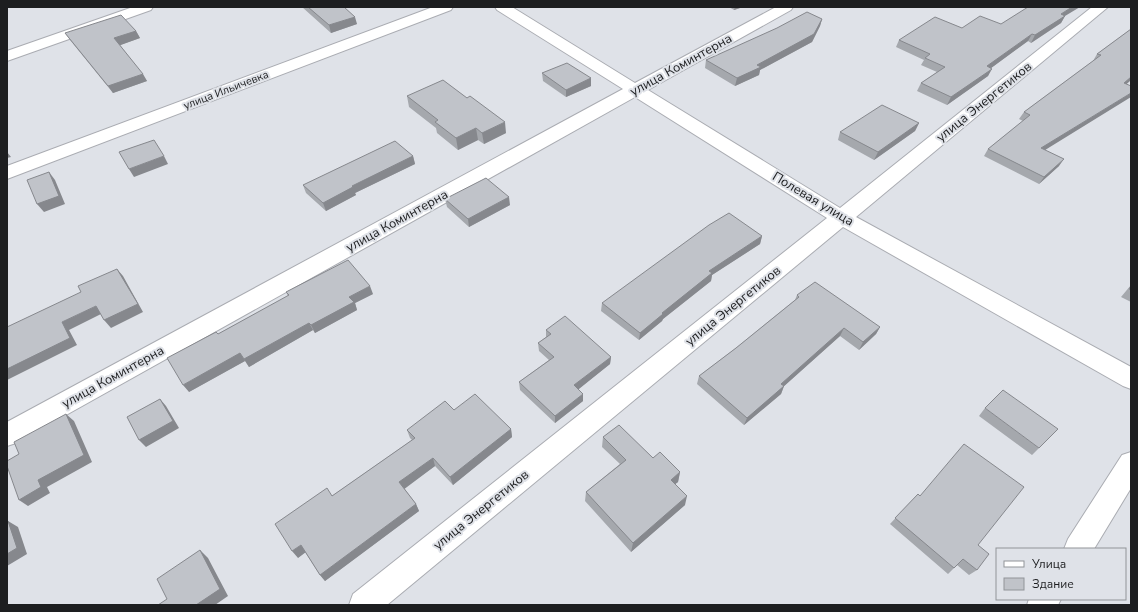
<svg xmlns="http://www.w3.org/2000/svg" width="1138" height="612" viewBox="0 0 1138 612" font-family="'Nunito Sans',sans-serif">
<style>
.lines{fill:none;stroke-linecap:round;stroke-linejoin:round}
.minor-casing{stroke:#aaacb2;stroke-width:2}
.minor{fill:#fff;fill-rule:evenodd}
.wall{fill:#a5a8ad}
.shaded-wall{fill:#86888d}
.building{fill:#c0c3c9;stroke:#86888d}
.labels{text-anchor:middle;dominant-baseline:central;stroke-width:4;stroke-linejoin:round;paint-order:stroke}
.far-street-label{font-size:11px;fill:#1d1e20;stroke:#dfe2e8}
.street-label{font-size:13px;fill:#1d1e20;stroke:#dfe2e8}
</style>
<rect width="100%" height="100%" fill="#dfe2e8"/>
<g class="lines">
<defs>
<path id="minor" d="M133,7H153L151,10L7,61V51Z
M433,7H453L451,10L7,179V166Z
M495,7H512L635,83L776,7H793L791,10L648,90L840,208L1092,7H1108L856,217L1131,367V389L1123,386L843,227L387,605H349L353,594L827,218L635,97L16,443L7,446V422L623,89L497,10Z
M1131,452V488L1094,549H1064L1068,539L1122,455Z
M1029,599H1061L1058,605H1027Z"/>
</defs>
<!-- minor casing -->
<use href="#minor" class="minor-casing"/>
<!-- minor -->
<use href="#minor" class="minor"/>
</g>
<!-- wall -->
<path class="wall" d="M302,7H344L357,24L331,33Z
M729,7H743L734,10Z
M1065,16L1061,23L1031,43L1028,41L991,68L988,76L947,105L917,91L921,83L937,72L921,65L924,60L896,47L899,40L1001,24Z
M822,19L820,26L812,42L760,70L759,75L735,86L705,68L706,60Z
M1131,29V80L1045,150L1059,166L1039,184L984,156L988,149L1023,121L1019,119L1024,112L1093,61L1097,54Z
M136,31L140,38L120,45L147,81L113,93L70,40L65,33Z
M542,73L591,78V86L566,97L543,81Z
M407,96L506,133L484,144L478,140L458,150L437,133L436,128L409,107Z
M919,123L915,131L874,160L838,140L840,132Z
M413,156L415,164L355,193L356,195L326,211L306,193L303,185Z
M445,199L510,205L469,227L447,207Z
M762,236L760,244L712,275L711,281L663,319L662,321L639,340L601,311L602,303Z
M1131,285V302L1121,297Z
M286,292L373,294L355,303L357,310L315,333L313,330L249,367L245,361L189,392L218,334L288,296Z
M797,295L880,327L876,334L859,350L840,336L784,386L781,394L744,425L697,384L699,376L736,348L795,300Z
M546,330L611,357L610,364L578,389L583,401L555,423L520,390L519,382L549,360L539,351L538,343L546,337Z
M985,408L1039,448L1032,455L979,416Z
M454,410L511,429L512,437L453,485L435,466L404,488L416,504L419,511L325,581L320,575L305,552L298,558L332,496L412,440L410,438L407,430Z
M603,437L653,458L680,472L678,482L675,484L685,505L631,552L585,501L586,492L620,464L602,447Z
M918,494L978,545L977,570L969,575L957,565L948,574L890,524Z"/>
<!-- shaded-wall -->
<path class="shaded-wall" d="M735,7H743L734,10Z
M1072,7H1080L1065,16L1061,23L1031,43L1035,35L1061,14Z
M355,17L357,24L331,33L329,25Z
M822,19L820,26L812,42L760,70L759,75L735,86L737,78L757,65Z
M136,31L140,38L118,46L114,38Z
M1032,34L1028,41L983,74L987,66Z
M992,69L988,76L947,105L951,97Z
M143,74L147,81L113,93L108,86Z
M1131,77V80L1119,91L1124,83Z
M591,78V86L566,97V90Z
M1131,93V97L1037,155L1041,148Z
M505,122L506,133L484,144L482,133Z
M919,123L915,131L874,160L878,152Z
M476,128L478,140L458,150L456,138Z
M7,152L11,157L7,158Z
M164,156L168,164L134,177L129,169Z
M413,156L415,164L355,193L356,195L326,211L323,203L352,186Z
M1064,159L1059,166L1039,184L1044,177Z
M49,172L55,180L65,204L44,212L37,204Z
M509,197L510,205L469,227L468,219Z
M762,236L760,244L712,275L711,281L663,319L662,321L639,340L640,333L709,271Z
M117,269L123,276L143,312L111,328L104,320Z
M370,286L373,294L355,303L357,310L315,333L311,325L349,297Z
M96,306L103,313L69,330L77,345L7,380V369L62,322Z
M309,323L313,330L249,367L244,359Z
M880,327L876,334L859,350L863,342Z
M844,328L840,336L782,388L784,386L781,394L744,425L747,418L781,384Z
M240,353L245,361L189,392L183,385Z
M611,357L610,364L574,393V385Z
M583,394V401L555,423V416Z
M160,399L166,406L179,428L146,447L139,440Z
M66,414L74,421L92,462L47,487L50,493L28,506L19,500L38,480Z
M511,429L512,437L453,485L450,477Z
M433,458L435,466L403,490L399,482Z
M680,472L678,482L669,489L671,480Z
M687,496L685,505L631,552L633,543Z
M416,504L419,511L325,581L320,575Z
M8,521L18,527L27,554L7,566Z
M301,545L306,552L298,558L292,551Z
M200,550L208,558L228,596L215,605H196Z"/>
<!-- building -->
<path class="building" d="M308,7H344L355,17L329,25Z
M1028,7H1072L1061,14L1065,16L1035,35L1032,34L987,66L992,69L951,97L921,83L945,67L925,58L930,54L899,40L935,17L962,28L980,16L1001,24Z
M807,12L822,19L814,34L757,65L761,67L737,78L706,60L777,28Z
M121,15L136,31L114,38L143,74L108,86L65,33Z
M1131,29V77L1124,83L1131,86V93L1041,148L1064,159L1044,177L988,149L1030,115L1024,112L1101,55L1097,54Z
M567,63L591,78L566,90L542,73Z
M443,80L467,98L470,96L505,122L482,133L476,128L456,138L435,122L438,120L407,96Z
M882,105L919,123L878,152L840,132Z
M154,140L164,156L129,169L119,152Z
M395,141L413,156L352,186L353,187L323,203L303,185Z
M49,172L59,196L37,204L27,180Z
M486,178L509,197L468,219L445,199Z
M729,213L762,236L709,271L712,273L662,313L663,314L640,333L602,303L709,225Z
M348,260L370,286L349,297L354,302L311,325L309,323L244,359L240,353L183,385L167,358L216,332L218,334L289,295L286,292Z
M117,269L138,304L104,320L96,306L62,322L70,338L7,369V327L81,292L78,286Z
M815,282L880,327L863,342L844,328L781,384L784,386L747,418L699,376L736,348L799,297L797,295Z
M1131,286V290L1129,289Z
M565,316L611,357L574,385L583,394L555,416L519,382L554,357L538,343L551,334L546,330Z
M1003,390L1058,429L1039,448L985,408Z
M475,394L511,429L450,477L433,458L399,482L416,504L320,575L301,545L292,551L275,524L327,488L332,496L415,438L407,430L445,401L454,410Z
M160,399L173,421L139,440L127,417Z
M66,414L84,455L38,480L41,487L19,500L7,466V461L19,454L14,442Z
M619,425L653,458L660,452L680,472L671,480L687,496L633,543L586,492L626,460L603,437Z
M964,444L1024,487L978,545L989,554L977,570L963,559L954,568L895,518L918,494L920,496Z
M8,521L17,548L7,554V522Z
M200,550L220,589L196,605H158L167,599L157,579Z"/>
<g class="labels">
<!-- far-street labels -->
<g class="far-street-label">
<text transform="translate(226 90) rotate(-21)">улица Ильичевка</text>
</g>
<!-- street labels -->
<g class="street-label">
<text transform="translate(681 65) rotate(-29)">улица Коминтерна</text>
<text transform="translate(984 102) rotate(-39)">улица Энергетиков</text>
<text transform="translate(813 199) rotate(31)">Полевая улица</text>
<text transform="translate(397 221) rotate(-29)">улица Коминтерна</text>
<text transform="translate(733 306) rotate(-39)">улица Энергетиков</text>
<text transform="translate(113 377) rotate(-29)">улица Коминтерна</text>
<text transform="translate(481 510) rotate(-39)">улица Энергетиков</text>
</g>
</g>
<!-- border -->
<rect width="1138" height="612" fill="none" stroke="#1d1e20" stroke-width="16"/>
<!-- legend -->
<rect x="996" y="548" width="130" height="52" fill="#dfe2e8" stroke="#919498"/>
<rect x="1004" y="561" width="20" height="6" fill="#ffffff" stroke="#919498"/>
<text x="1032" y="568" font-size="12" fill="#1d1e20">Улица</text>
<rect x="1004" y="578" width="20" height="12" fill="#c0c3c9" stroke="#919498"/>
<text x="1032" y="588" font-size="12" fill="#1d1e20">Здание</text>
</svg>
